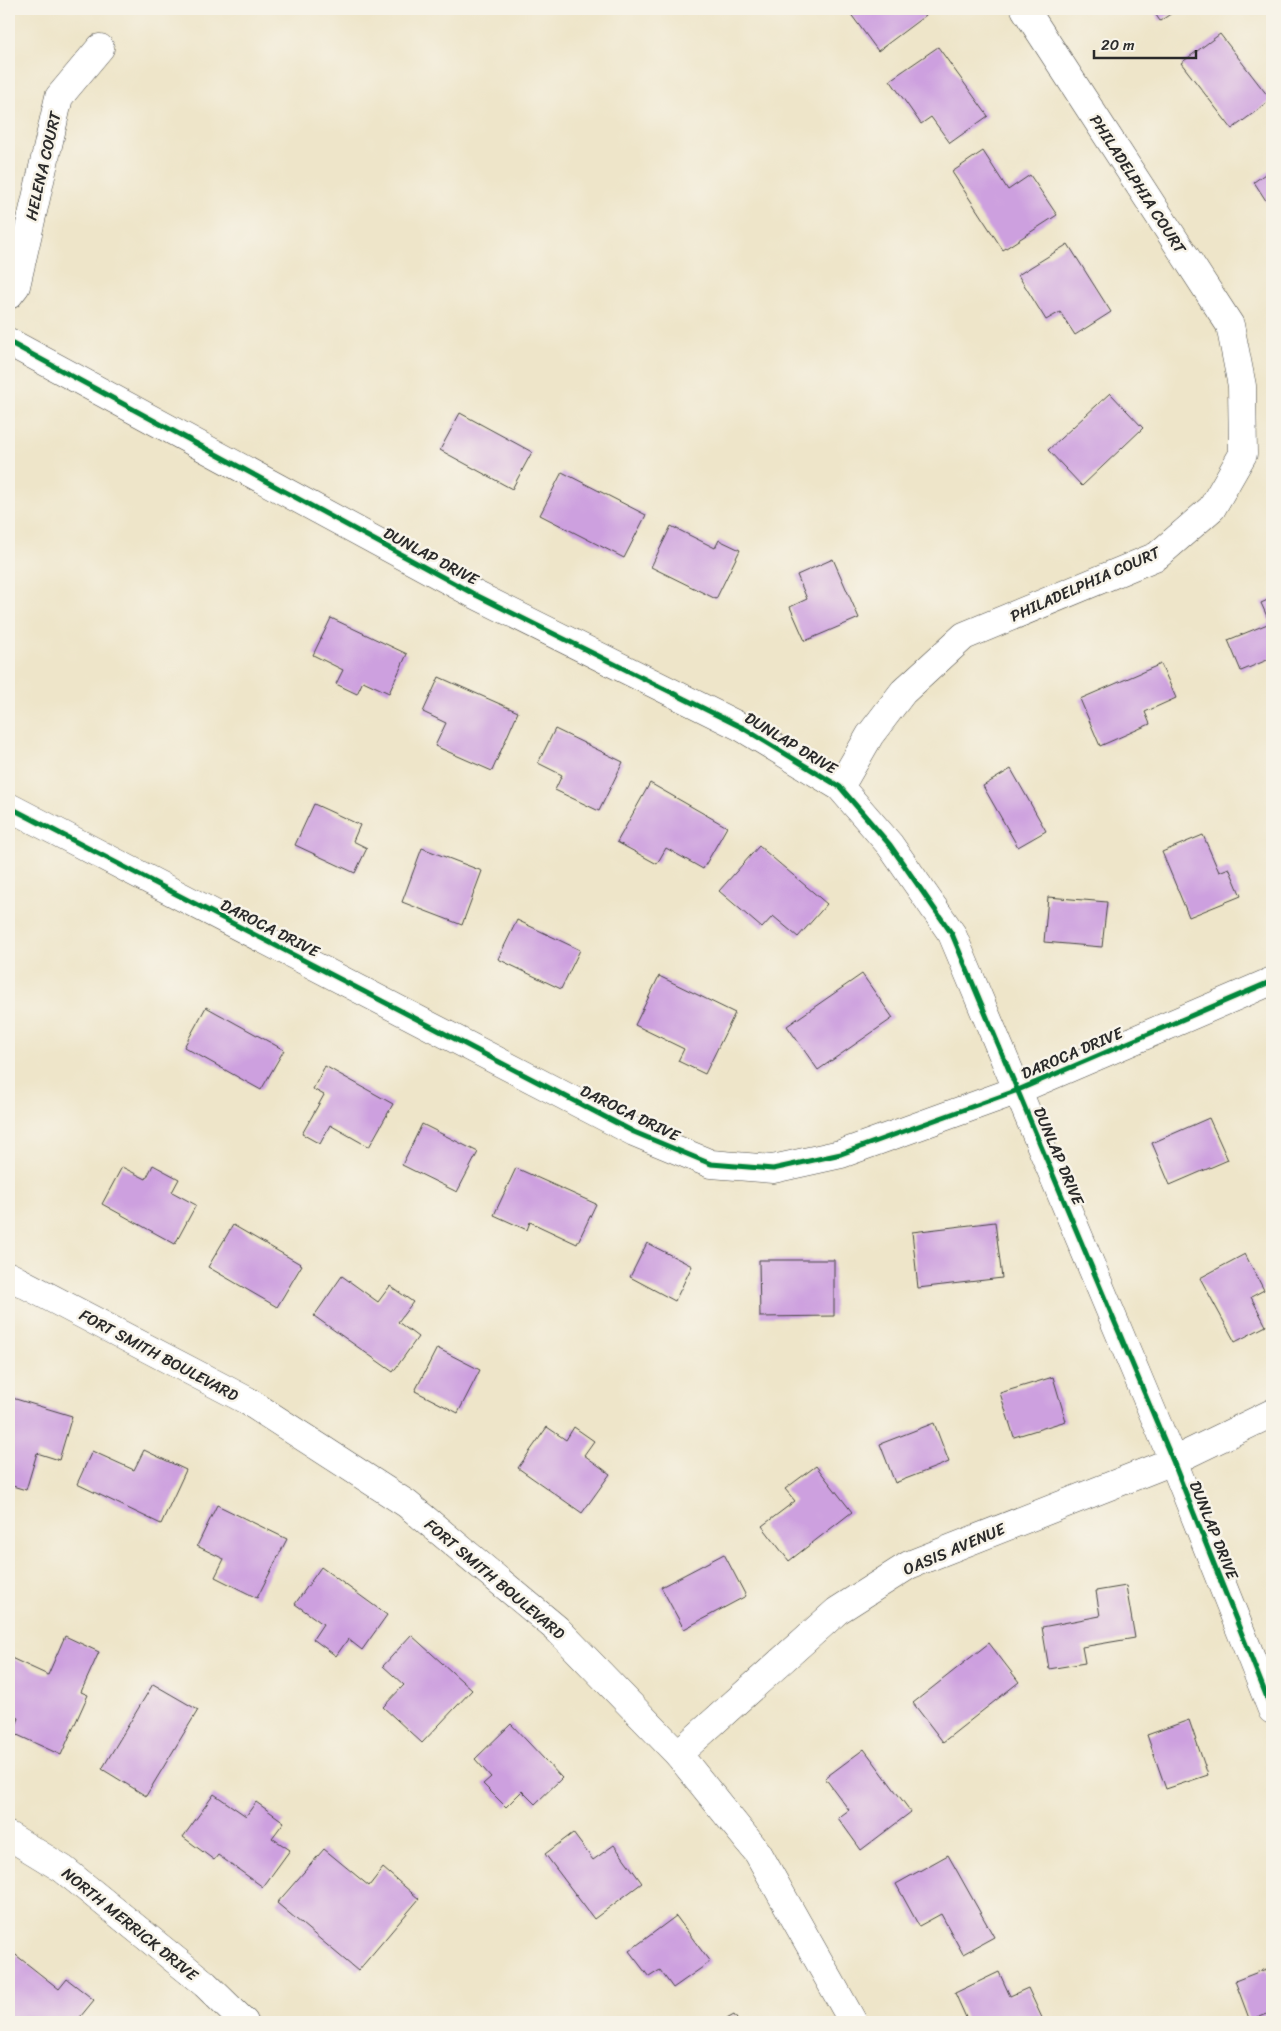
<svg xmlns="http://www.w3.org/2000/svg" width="1281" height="2031" viewBox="0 0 1281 2031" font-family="Sriracha,sans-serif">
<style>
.building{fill:#cda0df}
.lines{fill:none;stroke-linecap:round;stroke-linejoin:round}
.minor-casing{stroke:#484743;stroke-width:29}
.tertiary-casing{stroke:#484743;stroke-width:29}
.minor{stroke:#fff;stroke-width:28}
.tertiary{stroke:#fff;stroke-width:28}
.cycleway-casing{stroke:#f7f3e8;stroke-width:8}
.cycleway{stroke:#00873e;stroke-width:5}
.labels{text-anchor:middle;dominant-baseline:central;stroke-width:5;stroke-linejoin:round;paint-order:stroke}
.street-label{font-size:16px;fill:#2b2b2b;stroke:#f7f3e8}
</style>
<rect width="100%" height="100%" fill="#f7f3e8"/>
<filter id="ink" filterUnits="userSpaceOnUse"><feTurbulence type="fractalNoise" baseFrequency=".02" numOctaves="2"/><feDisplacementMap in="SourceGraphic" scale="10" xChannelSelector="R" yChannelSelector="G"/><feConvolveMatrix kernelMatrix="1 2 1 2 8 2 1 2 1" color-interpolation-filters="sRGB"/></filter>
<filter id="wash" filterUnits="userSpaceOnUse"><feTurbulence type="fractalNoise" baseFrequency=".0096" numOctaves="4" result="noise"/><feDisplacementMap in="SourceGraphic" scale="20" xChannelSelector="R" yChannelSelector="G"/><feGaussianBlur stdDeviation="1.12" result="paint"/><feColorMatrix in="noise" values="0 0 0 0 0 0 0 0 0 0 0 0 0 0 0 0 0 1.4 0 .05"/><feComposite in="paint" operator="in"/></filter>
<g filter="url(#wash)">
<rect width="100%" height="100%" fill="#eee5c9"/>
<g id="blocks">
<!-- building -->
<path class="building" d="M847,9H922L926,15L878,51Z
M1152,9H1178L1160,21Z
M1220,34L1271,100L1232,129L1181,63Z
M938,47L988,116L950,143L931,117L921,124L890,80Z
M983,151L1008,190L1030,175L1057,215L1003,250L952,172Z
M1272,169V210L1254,182Z
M1068,244L1111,312L1075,335L1060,312L1046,320L1018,275Z
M1110,393L1143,428L1082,486L1048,450Z
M460,413L532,452L512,489L440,450Z
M562,472L646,515L624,558L540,515Z
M671,526L715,548L719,540L740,550L716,599L651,567Z
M833,559L859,618L805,641L790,607L807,599L797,575Z
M1272,598V658L1241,671L1228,640L1270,623L1261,603Z
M331,618L407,654L389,693L363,681L357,694L336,684L343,670L313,655Z
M1161,664L1176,698L1145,712L1150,724L1100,746L1080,699Z
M439,677L518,712L492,771L435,746L446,723L423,712Z
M555,729L623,762L599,811L555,790L562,775L538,763Z
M1011,769L1046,831L1018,847L983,786Z
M650,783L727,827L703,869L666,848L657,864L617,842Z
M314,804L360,825L353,841L367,848L355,873L295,845Z
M1203,835L1219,872L1229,868L1241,896L1189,917L1162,852Z
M759,846L827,904L798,937L773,916L762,928L719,891Z
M422,848L482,871L462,925L402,902Z
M1048,897L1107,902L1102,947L1044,942Z
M517,920L580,950L561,989L498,959Z
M862,974L893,1018L818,1070L787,1026Z
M659,976L735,1013L705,1074L678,1061L684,1049L635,1025Z
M206,1007L284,1050L261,1090L184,1047Z
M325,1066L393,1104L369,1147L330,1125L320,1144L302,1134L324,1095L313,1089Z
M1209,1118L1228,1160L1170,1185L1152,1143Z
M422,1124L478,1152L457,1192L402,1165Z
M153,1165L179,1179L172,1192L196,1205L175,1244L102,1204L122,1167L146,1179Z
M516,1168L596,1204L577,1244L530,1222L527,1230L494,1215Z
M995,1222L1002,1278L918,1288L912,1232Z
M233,1225L302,1265L277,1307L208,1267Z
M647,1243L692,1266L675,1301L630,1277Z
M1245,1254L1264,1290L1251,1297L1266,1326L1235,1342L1200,1278Z
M759,1260H834V1316L760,1317Z
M342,1276L378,1302L390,1286L413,1302L398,1322L418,1337L393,1372L314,1316Z
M437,1348L480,1370L458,1413L415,1391Z
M1053,1377L1066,1421L1014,1437L1000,1393Z
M9,1397L72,1416L59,1460L37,1453L26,1490L9,1485V1458L11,1451L9,1450Z
M934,1423L949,1462L895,1483L880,1444Z
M547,1427L566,1440L574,1427L594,1441L584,1455L610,1474L582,1513L518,1468Z
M144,1450L186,1470L161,1524L77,1484L92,1451L134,1470Z
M816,1466L852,1512L789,1561L762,1526L795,1501L785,1489Z
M217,1505L287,1539L257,1598L215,1577L224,1559L197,1546Z
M724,1554L746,1596L684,1629L661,1587Z
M321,1567L387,1615L362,1650L348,1639L336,1656L313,1639L323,1624L295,1604Z
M1126,1586L1135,1638L1082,1647L1085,1663L1049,1669L1042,1627L1100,1616L1096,1591Z
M411,1635L472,1690L422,1743L383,1707L404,1685L383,1666Z
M65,1636L99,1652L81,1692L88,1695L61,1755L13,1733L19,1718L9,1714V1657L48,1675Z
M989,1643L1019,1682L943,1742L913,1703Z
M153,1684L198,1710L146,1796L102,1769Z
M1189,1720L1208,1775L1166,1789L1147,1735Z
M511,1724L562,1778L535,1804L522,1791L506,1807L483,1784L491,1777L475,1759Z
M864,1749L911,1812L861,1850L838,1818L849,1810L825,1778Z
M214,1794L246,1816L256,1802L284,1822L272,1838L290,1850L263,1887L218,1855L214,1860L183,1837Z
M573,1833L593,1860L614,1845L642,1883L594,1919L545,1854Z
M324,1849L369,1886L383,1868L419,1899L358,1971L277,1903Z
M948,1855L994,1937L963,1954L941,1914L919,1926L896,1884Z
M676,1916L710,1962L673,1988L660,1970L649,1977L629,1951Z
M12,1952L59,1989L67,1979L94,2000L76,2022H9V1956Z
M1266,1969L1272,1985V2012L1250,2021L1235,1981Z
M999,1972L1010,1996L1028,1988L1044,2022H968L955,1993Z
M734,2015L739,2022H721Z"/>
</g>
</g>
<g filter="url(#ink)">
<use href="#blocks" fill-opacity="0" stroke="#484743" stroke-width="1"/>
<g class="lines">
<defs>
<path id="minor" d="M9,295L16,286L59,97L100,48
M9,342L472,593L743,728L840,787L890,845L952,934L1173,1461L1272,1710
M840,787L870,735L903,692L964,636L1157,556L1212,508L1243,454L1242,386L1230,325L1025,9
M9,807L634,1132L711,1164L773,1169L841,1154L1018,1090L1272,981
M678,1754L837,1611L909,1565L1173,1461L1272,1413
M9,1836L63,1869L205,1984L244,2022"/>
<path id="tertiary" d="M9,1276L246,1400L407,1504L557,1629L678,1754L758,1853L853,2022"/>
</defs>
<!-- minor casing -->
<use href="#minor" class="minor-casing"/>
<!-- tertiary casing -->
<use href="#tertiary" class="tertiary-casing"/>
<!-- minor -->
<use href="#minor" class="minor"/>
<!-- tertiary -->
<use href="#tertiary" class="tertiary"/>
<defs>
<path id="cycleway" d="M9,342L472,593L743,728L840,787L890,845L952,934L1173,1461L1272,1710
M9,807L634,1132L711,1164L773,1169L841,1154L1018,1090L1272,981"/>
</defs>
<!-- cycleway casing -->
<use href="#cycleway" class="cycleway-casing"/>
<!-- cycleway -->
<use href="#cycleway" class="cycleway"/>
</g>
</g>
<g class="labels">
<!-- street labels -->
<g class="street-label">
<text transform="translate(43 166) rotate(-77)">HELENA COURT</text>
<text transform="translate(1138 184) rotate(57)">PHILADELPHIA COURT</text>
<text transform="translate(431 556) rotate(28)">DUNLAP DRIVE</text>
<text transform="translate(1085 584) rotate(-24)">PHILADELPHIA COURT</text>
<text transform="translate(791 743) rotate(31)">DUNLAP DRIVE</text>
<text transform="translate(270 928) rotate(27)">DAROCA DRIVE</text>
<text transform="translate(1072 1053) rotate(-23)">DAROCA DRIVE</text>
<text transform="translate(630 1113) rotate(26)">DAROCA DRIVE</text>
<text transform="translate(1059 1156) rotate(67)">DUNLAP DRIVE</text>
<text transform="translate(159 1355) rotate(28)">FORT SMITH BOULEVARD</text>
<text transform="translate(1214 1530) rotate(68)">DUNLAP DRIVE</text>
<text transform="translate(954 1549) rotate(-23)">OASIS AVENUE</text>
<text transform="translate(495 1579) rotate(40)">FORT SMITH BOULEVARD</text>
<text transform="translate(130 1924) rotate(39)">NORTH MERRICK DRIVE</text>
</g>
</g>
<!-- margin -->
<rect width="1281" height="2031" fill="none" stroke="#f7f3e8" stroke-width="30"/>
<!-- scale -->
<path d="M1094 50v8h102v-8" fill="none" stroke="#2b2b2b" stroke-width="2.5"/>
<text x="1101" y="50" font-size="15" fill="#2b2b2b" stroke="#f7f3e8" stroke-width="4" paint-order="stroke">20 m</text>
</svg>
